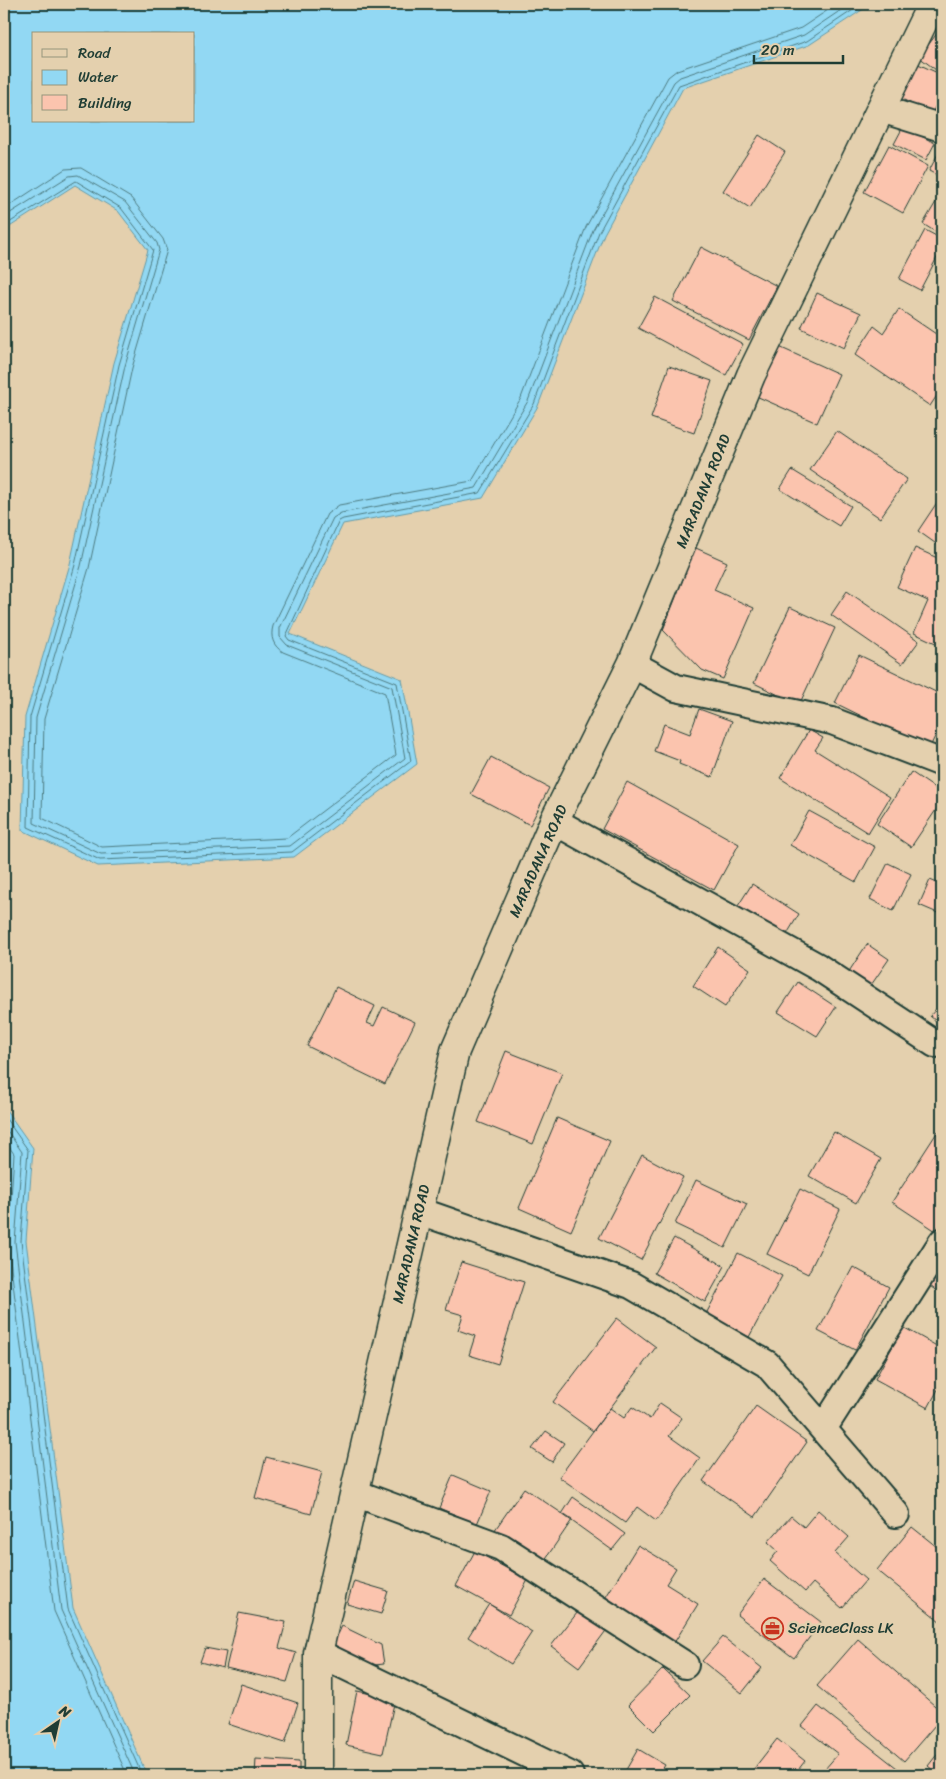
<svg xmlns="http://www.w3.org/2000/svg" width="946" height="1779" viewBox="0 0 946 1779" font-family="Sriracha,sans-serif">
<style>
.water{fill:#92d8f3;stroke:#649aa7;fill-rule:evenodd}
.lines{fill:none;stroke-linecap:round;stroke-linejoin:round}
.shore{stroke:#4d7b80;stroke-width:1}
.building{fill:#fbc4ae;stroke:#1f3d34}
.minor-casing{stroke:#1f3d34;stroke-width:30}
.tertiary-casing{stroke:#1f3d34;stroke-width:31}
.minor{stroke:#e4d0ae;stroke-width:26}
.tertiary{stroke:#e4d0ae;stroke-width:28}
.labels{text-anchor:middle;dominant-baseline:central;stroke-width:5;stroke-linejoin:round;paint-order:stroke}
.street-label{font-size:15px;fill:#1f3d34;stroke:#e4d0ae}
.poi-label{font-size:15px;fill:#1f3d34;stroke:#e4d0ae;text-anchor:start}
</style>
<rect width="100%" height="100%" fill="#e4d0ae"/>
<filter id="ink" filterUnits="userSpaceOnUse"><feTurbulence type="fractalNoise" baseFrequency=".02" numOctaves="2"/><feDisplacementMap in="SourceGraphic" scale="10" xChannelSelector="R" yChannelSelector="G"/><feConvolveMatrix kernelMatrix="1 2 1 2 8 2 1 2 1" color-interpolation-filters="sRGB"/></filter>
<g filter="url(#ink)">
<!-- water -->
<path class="water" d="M4,4H871L809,45L683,88L604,234L538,406L483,498L343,524L290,634L402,679L417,764L294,857L98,866L22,830L25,717L70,564L114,363L148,250L118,211L75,185L8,228L4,253ZM34,34H194V121H34Z
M4,1107L33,1148L26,1241L73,1608L147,1775H4Z"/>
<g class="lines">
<!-- shore -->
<path class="shore" d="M4,209L65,169L81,168L131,198L163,239L167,250L132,368L89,568L44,719L42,818L102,847L287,838L396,755L385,693L283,652C273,646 270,637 273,626L327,514L339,505L472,481L521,398L586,227L668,77L677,70L801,28L837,4
M4,217L69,176L78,175L125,202L157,243L159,250L125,366L81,566L36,718L34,823L101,854L290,846L405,758L392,687L287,645L280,637V628L333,518L341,513L476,488L528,401L593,230L674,82L680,77L804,35L850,4
M4,226L76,181L121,208L153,250L119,365L75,565L30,717L28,827L100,860L292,852L411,761L397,683L289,640L286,636L339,521L343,519L480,493L534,404L599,232L679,85L807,41L862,4
M4,1116L28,1150L21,1241L68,1609L142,1775
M4,1126L22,1152L15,1242L61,1610L135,1775
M4,1139L14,1154L8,1243L54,1611L127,1775"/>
</g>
<!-- building -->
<path class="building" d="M942,27V70L940,73L919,57Z
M916,63L942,75V91L932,114L900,98Z
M903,127L935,143L926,160L894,144Z
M759,135L785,152L750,208L723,191Z
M889,145L928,166L903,213L864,192Z
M942,146V178L929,171Z
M942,192V236L923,224Z
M925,230L942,239V248L920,290L899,279Z
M701,247L777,286L749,340L673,301Z
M817,293L861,313L844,348L801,328Z
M655,297L743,344L726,375L638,328Z
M899,309L942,338V388L930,406L855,355L874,326L883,333Z
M777,346L839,374L817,423L756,396Z
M669,366L712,381L694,433L651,418Z
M942,399V412L936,407Z
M837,431L907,479L880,518L810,470Z
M792,470L851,506L839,526L780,489Z
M942,495V548L918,531Z
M687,544L727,562L714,590L754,608L723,679L702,670L663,630L685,574L677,570Z
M915,548L942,560V646L914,633L928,601L897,587Z
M847,591L919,641L902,664L831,615Z
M790,607L835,628L799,705L754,683Z
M859,655L942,695V722L929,749L835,703Z
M699,709L732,721L712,777L679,764L680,761L654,751L664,724L690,734Z
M809,730L823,738L815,750L890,797L868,833L780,778Z
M491,757L549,788L530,825L471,794Z
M911,772L942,793V801L911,847L877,824Z
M627,782L739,844L714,890L602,829Z
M809,811L875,847L856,882L790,845Z
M888,863L911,874L893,911L870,899Z
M930,880L942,885V907L940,914L919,905Z
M752,884L799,914L784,939L736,909Z
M867,944L889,959L867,991L846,976Z
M718,947L750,969L725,1007L693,986Z
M798,982L836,1007L817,1036L778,1012Z
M336,987L375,1006L367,1023L374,1026L383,1007L415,1022L385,1084L307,1046Z
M942,1002V1026L930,1016Z
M506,1051L562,1073L533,1144L478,1122Z
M557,1118L610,1141L571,1231L519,1208Z
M938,1131L942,1133V1221L936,1231L892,1202Z
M834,1132L881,1159L856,1203L809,1176Z
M642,1155L683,1177L641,1260L599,1238Z
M696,1180L747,1204L725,1248L675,1224Z
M800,1189L840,1209L808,1274L767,1254Z
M674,1238L725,1266L705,1302L654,1273Z
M738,1253L782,1276L749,1337L706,1314Z
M942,1261V1295L926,1283Z
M461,1262L524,1282L498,1364L469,1355L475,1336L458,1330L463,1315L446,1310Z
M853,1267L889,1287L855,1350L818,1331Z
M617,1318L656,1347L593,1431L553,1402Z
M903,1327L942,1349V1382L928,1408L875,1379Z
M660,1403L682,1418L669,1436L700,1458L656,1521L637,1507L625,1523L559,1477L610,1408L624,1418L632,1407L650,1419Z
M756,1406L807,1442L755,1517L703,1481Z
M546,1431L564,1443L552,1462L532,1449Z
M266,1457L322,1472L311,1514L255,1498Z
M453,1475L491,1491L477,1524L439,1508Z
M524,1488L572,1520L540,1567L492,1534Z
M573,1497L625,1534L612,1550L562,1514Z
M818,1510L849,1537L835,1553L866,1580L842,1608L813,1583L805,1592L770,1561L778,1551L768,1542L791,1516L804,1527Z
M912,1527L942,1551L941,1622L877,1570Z
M638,1545L676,1568L666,1584L698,1604L674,1643L604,1600Z
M475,1551L528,1580L509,1615L456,1586Z
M764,1579L821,1622L794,1658L737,1615Z
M354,1581L388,1591L381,1614L347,1604Z
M489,1604L532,1632L511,1664L468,1637Z
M581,1608L608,1628L579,1667L551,1646Z
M239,1613L286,1622L279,1648L296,1653L287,1682L226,1668Z
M342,1626L381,1645L384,1664L366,1666L331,1649Z
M723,1637L762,1668L742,1693L702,1661Z
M858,1639L942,1712V1717L904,1761L817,1686Z
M205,1648L226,1652L223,1668L200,1662Z
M663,1669L690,1695L654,1731L628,1705Z
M241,1684L298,1703L285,1743L228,1724Z
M357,1691L395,1699L383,1753L346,1745Z
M818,1706L897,1768L891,1775H831L824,1770L838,1754L802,1726Z
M777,1739L805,1761L794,1775H749Z
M942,1748V1775H939L928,1766Z
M638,1749L665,1765L659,1775H623Z
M256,1759L299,1762V1775H255Z"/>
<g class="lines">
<defs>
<path id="minor" d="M881,109L942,128
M632,664L676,688L832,721L942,763
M554,821L818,967L935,1044
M419,1211L631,1285L767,1364L896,1514
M823,1429L942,1242
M355,1493L501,1547L685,1665
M318,1653L570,1775"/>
<path id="tertiary" d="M318,1775V1653L455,1051L554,821L632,664L751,375L926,16L938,4"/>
</defs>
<!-- minor casing -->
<use href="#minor" class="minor-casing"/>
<!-- tertiary casing -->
<use href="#tertiary" class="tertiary-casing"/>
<!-- minor -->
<use href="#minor" class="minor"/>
<!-- tertiary -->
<use href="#tertiary" class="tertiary"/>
</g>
</g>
<!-- icons -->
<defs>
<symbol id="office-ring" viewBox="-11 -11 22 22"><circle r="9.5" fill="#e4d0ae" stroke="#c8321e" stroke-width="1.5"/><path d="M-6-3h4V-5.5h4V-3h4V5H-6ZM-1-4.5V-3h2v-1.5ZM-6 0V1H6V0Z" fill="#c8321e"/></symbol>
</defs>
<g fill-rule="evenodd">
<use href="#office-ring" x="760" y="1616" width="25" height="25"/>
</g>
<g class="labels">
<!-- street labels -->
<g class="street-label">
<text transform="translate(703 491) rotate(-68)">MARADANA ROAD</text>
<text transform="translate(538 861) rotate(-66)">MARADANA ROAD</text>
<text transform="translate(411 1244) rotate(-77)">MARADANA ROAD</text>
</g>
<!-- poi labels -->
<g class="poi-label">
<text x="788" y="1628">ScienceClass LK</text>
</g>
</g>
<!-- margin -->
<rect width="946" height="1779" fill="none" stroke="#e4d0ae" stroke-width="20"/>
<rect x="10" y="10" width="926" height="1759" fill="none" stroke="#1f3d34" stroke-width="2" filter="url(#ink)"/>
<!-- legend -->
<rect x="32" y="32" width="162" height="90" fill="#e4d0ae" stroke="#95957d"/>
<rect x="42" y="49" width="25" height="8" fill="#e4d0ae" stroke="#95957d"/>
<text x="78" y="58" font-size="15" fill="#1f3d34">Road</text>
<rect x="42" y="70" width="25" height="15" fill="#92d8f3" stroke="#95957d"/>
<text x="78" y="82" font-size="15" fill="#1f3d34">Water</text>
<rect x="42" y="95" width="25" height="15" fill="#fbc4ae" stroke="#95957d"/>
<text x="78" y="108" font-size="15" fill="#1f3d34">Building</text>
<!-- north arrow -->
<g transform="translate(58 1722) rotate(34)" stroke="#e4d0ae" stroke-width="4" paint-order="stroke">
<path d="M0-4L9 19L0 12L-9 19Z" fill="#1f3d34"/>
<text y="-8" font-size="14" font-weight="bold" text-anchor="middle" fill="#1f3d34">N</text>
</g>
<!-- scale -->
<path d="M754 55v8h89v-8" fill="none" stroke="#1f3d34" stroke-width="2.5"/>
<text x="761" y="55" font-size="15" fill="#1f3d34" stroke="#e4d0ae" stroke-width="4" paint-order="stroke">20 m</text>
</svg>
